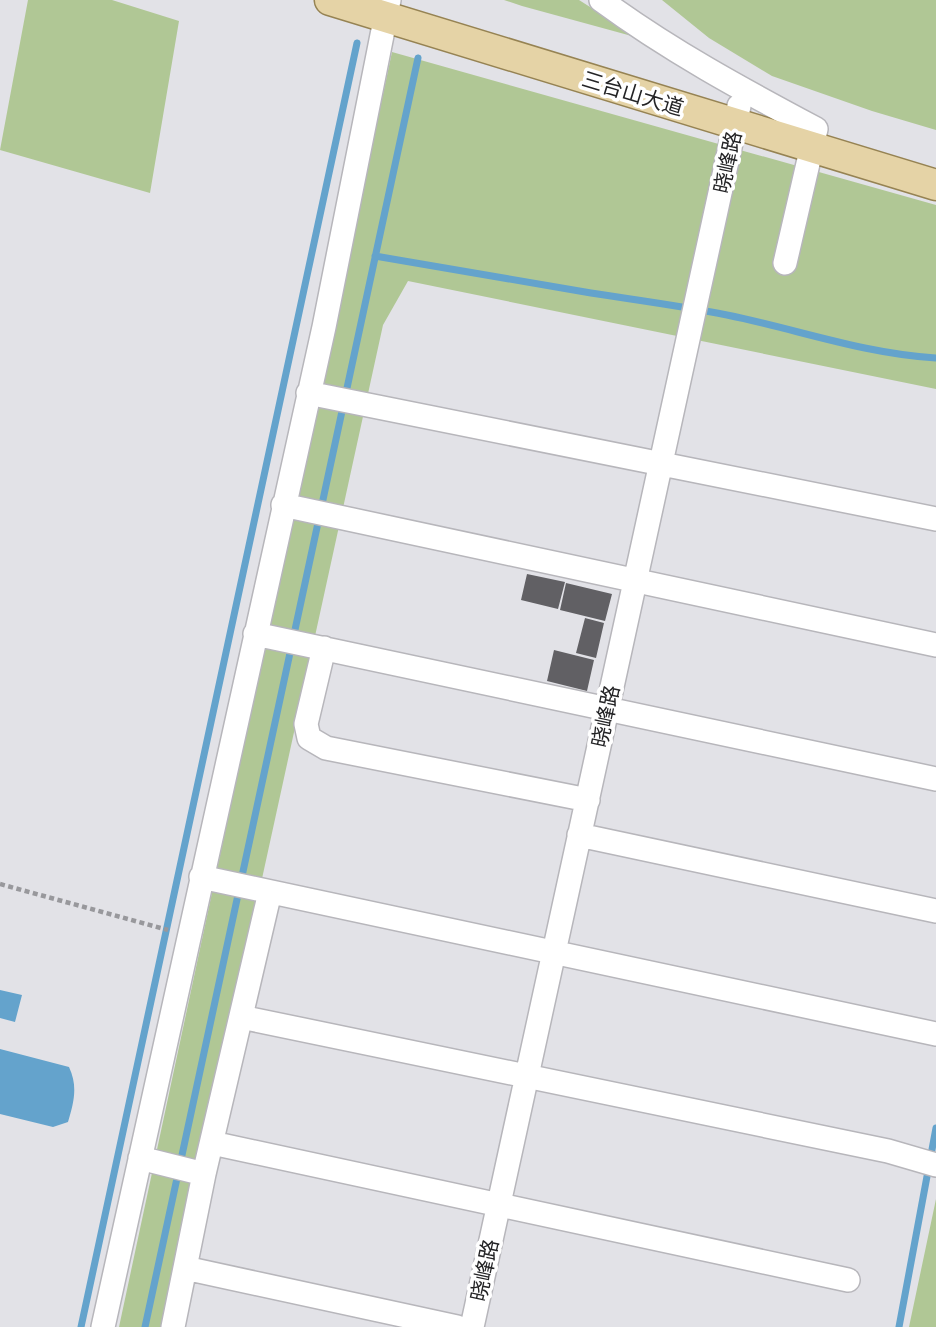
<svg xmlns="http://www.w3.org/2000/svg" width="936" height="1327" viewBox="0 0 936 1327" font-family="'Asap Condensed','Noto Sans SC',sans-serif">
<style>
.green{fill:#b0c795}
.water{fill:#64a3cc}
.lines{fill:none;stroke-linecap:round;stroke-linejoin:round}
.stream{stroke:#64a3cc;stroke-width:7}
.building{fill:#616064}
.minor-casing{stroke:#b7b6bb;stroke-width:26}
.major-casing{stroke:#968353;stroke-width:33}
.path{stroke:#98989c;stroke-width:4.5;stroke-dasharray:5 3.5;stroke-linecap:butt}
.minor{stroke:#fff;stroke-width:23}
.major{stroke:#e5d3a6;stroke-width:30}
.labels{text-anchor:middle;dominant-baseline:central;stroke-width:7;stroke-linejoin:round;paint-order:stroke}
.street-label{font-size:21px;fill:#242426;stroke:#fff}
</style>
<rect width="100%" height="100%" fill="#e2e2e7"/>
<!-- green -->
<path class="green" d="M28,0H112L179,21L150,193L0,150Z
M504,0H579L639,38L522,6Z
M662,0H936V130L872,111L772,76L709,38Z
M392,52L936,205V389L408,281L383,325L164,1327H119Z
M936,1199V1327H909Z"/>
<!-- water -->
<path class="water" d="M0,990L22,995L15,1022L0,1018Z
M0,1049L69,1067C78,1086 74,1102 68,1122L53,1127L0,1114Z"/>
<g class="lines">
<!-- stream -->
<path class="stream" d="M375,256C447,268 519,281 591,293C636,300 682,306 727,315C796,329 865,354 936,358
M81,1327L357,43
M145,1327L418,58
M899,1327L936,1128"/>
</g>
<!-- building -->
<path class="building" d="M527,574L565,582L558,609L521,600Z
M566,583L612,594L605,621L560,610Z
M585,618L604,623L596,658L576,653Z
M554,650L594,660L587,691L547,681Z"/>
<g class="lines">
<defs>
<path id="minor" d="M601,0C669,50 741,89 816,129L785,263
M308,393L936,519
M283,505L936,645
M255,634L936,779
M324,648L306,724L309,738L326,748L588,800
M579,835L936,911
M201,877L936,1034
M241,1017L888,1151L936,1165
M212,1143L848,1280
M140,1158L204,1174
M185,1268L457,1327
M103,1327L324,327L389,0
M173,1327L204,1174L270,892
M472,1327L739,106"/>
<path id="major" d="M330,0L936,185"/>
</defs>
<!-- minor casing -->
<use href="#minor" class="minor-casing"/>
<!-- major casing -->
<use href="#major" class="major-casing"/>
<!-- path -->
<path class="path" d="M0,884L168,930"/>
<!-- minor -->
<use href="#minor" class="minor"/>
<!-- major -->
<use href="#major" class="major"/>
</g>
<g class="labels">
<!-- street labels -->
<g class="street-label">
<text transform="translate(633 93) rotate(17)">三台山大道</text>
<text transform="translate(727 162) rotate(-78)">晓峰路</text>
<text transform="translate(605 716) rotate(-78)">晓峰路</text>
<text transform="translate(484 1270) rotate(-78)">晓峰路</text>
</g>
</g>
</svg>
